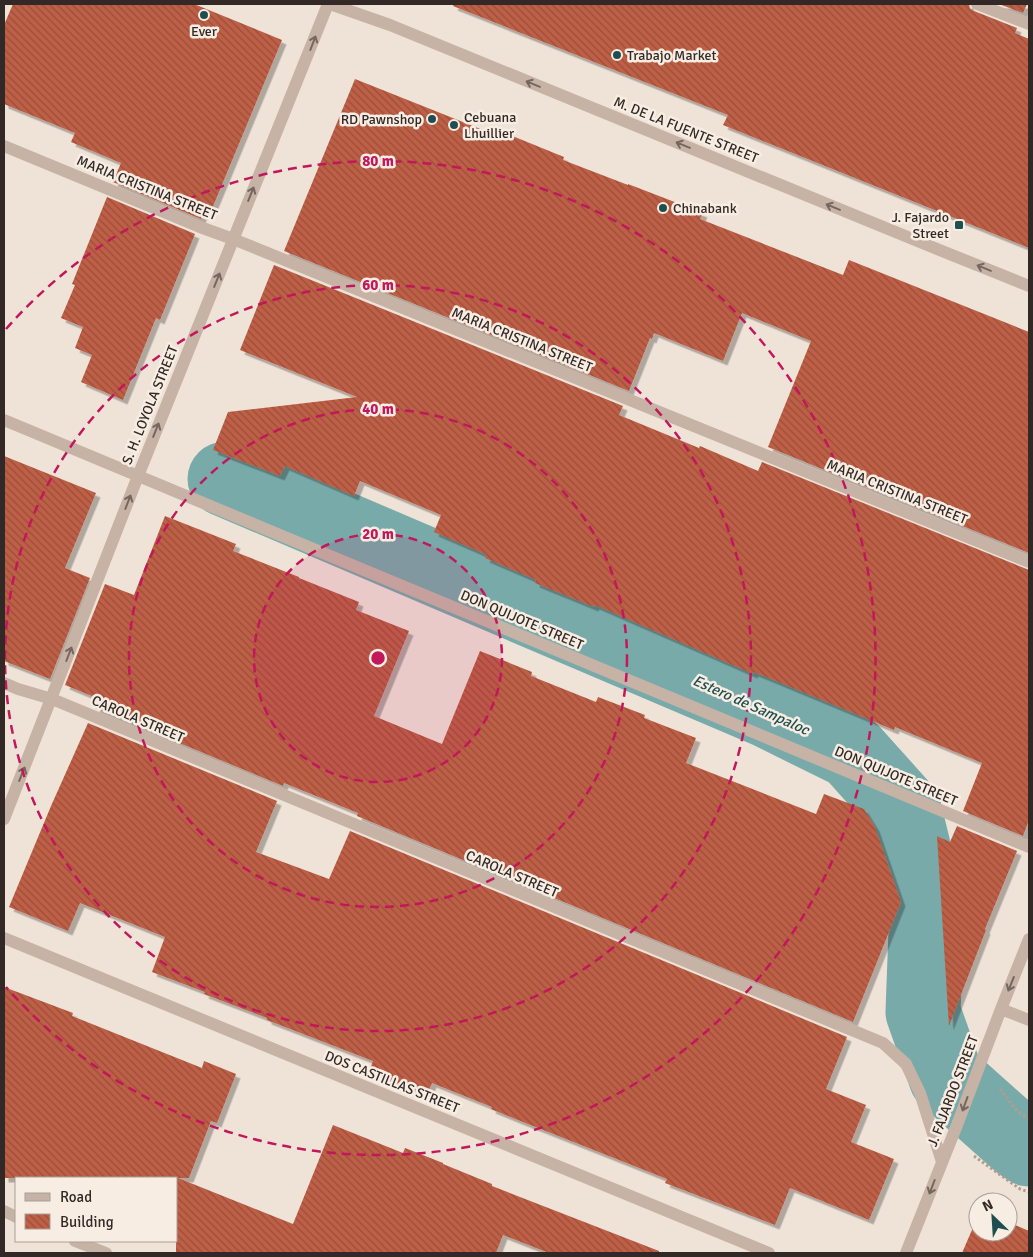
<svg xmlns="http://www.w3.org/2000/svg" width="1033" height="1257" viewBox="0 0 1033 1257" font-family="Signika,sans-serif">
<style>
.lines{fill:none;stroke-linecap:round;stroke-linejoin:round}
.river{stroke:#79aaaa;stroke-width:75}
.building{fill:url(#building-back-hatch);filter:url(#shadow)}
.path{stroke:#b19d8f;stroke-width:3;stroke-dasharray:2.5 2.5;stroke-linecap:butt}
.minor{stroke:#c6b3a5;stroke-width:12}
.oneway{stroke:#75675f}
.ring{fill:none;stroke:#c2185b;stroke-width:2.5;stroke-dasharray:9 6}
.poi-dot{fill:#1e4f50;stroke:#f7ede3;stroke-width:2}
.labels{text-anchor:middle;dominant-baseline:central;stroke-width:5;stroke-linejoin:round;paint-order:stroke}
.poi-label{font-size:14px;fill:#322926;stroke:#f7ede3;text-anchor:start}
.street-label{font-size:14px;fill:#322926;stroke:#f7ede3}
.water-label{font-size:15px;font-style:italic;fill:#1e4f50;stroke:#f7ede3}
.centre{fill:#c2185b;stroke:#f7ede3;stroke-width:2.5}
.ring-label{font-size:15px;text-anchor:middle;font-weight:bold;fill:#c2185b;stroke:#f7ede3;stroke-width:5;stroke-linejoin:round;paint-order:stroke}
</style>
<defs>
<pattern id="building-back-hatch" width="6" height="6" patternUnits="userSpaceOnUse" patternTransform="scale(1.25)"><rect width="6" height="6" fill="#be5f46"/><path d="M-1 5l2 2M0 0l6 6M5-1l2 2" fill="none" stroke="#9b4e3a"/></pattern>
<filter id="shadow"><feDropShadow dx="4.5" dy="4.5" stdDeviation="0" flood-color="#0004"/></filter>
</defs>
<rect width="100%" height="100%" fill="#efe3d8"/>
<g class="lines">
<!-- river -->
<path class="river" d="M225,479L767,710L852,752L904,810L927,904L923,1012L946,1077L1020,1143L1029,1149"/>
</g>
<!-- building -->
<path class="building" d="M13,4H194L282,40L209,216L203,214L201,219L113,182L121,163L71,142L75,133L4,104V25Z
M454,4H969L970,9L974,11L1017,28L1015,33L1029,39V248L723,125L728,115L453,6Z
M999,4H1027L1023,13Z
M355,79L498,136L500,131L564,157L563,160L628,185V184L703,213L700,219L843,275L849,260L1029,332V553L768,447L811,341L742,313L723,361L654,333L652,339L650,338L629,391L284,251Z
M107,197L195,234L160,320L156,318L123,400L81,382L92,355L75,348L83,327L61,318L75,285L72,284Z
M274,265L623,406L619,415L699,448L700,446L758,471L762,462L1029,570V820L1023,836L963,811L982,763L895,727L894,730L754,672L753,674L595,605L594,607L535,583L536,580L485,558L487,555L434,532L441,515L360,481L354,496L285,466L280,476L213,450L228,412L357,397L240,350Z
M4,456L96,493L65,568L90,578L50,679L4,661Z
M165,516L236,544L233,551L299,577V578L359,602L356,610L409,631L374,716L442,744L480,651L532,672L531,676L596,702L598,697L645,715L644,718L696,738L686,763L816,814L824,794L864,809L875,827L901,902L853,1022L357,816L358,813L284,783L283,786L95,708L99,699L65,685L105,584L134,595Z
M88,723L277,801L256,852L329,879L350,831L847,1037L826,1089L866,1105L851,1142L894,1159L869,1220L790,1188L775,1225L665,1183L667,1179L518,1120L491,1109L492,1107L432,1083L427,1095L369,1072L373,1061L267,1020V1018L204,994L205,992L152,972L165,937L80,903L68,931L9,907L51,806Z
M957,826L1017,851L985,929L986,930L949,1026L937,836L950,842Z
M4,987L73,1013L72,1016L202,1068L204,1061L236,1074L217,1123L211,1121L189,1178H178L293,1224L333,1125L403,1153L405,1148L443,1163V1164L492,1184V1186L659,1251V1253H549L503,1235L496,1253H176V1178H4Z
M978,1216V1232H1008V1222L1029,1231V1253H962Z"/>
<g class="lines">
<!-- path -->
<path class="path" d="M1000,1089L1017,1111L1029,1118
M974,1156L1020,1189L1029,1192"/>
<!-- minor -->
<path class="minor" d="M330,4L390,25L937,249L1029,286
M977,4L1029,24
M4,146L200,227L233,239L1029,562
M4,420L1029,847
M4,683L18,689L52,699L883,1043L906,1064L920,1093L942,1162
M4,819L138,476L328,4
M4,938L769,1253
M1001,1009L1029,1020
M4,1211L16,1217
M75,1241L106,1253
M906,1253L957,1125L1001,1009L1029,939"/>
</g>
<!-- one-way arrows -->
<defs><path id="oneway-shaft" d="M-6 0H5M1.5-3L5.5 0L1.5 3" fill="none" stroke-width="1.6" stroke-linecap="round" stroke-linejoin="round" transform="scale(1.25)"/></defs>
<g class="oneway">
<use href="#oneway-shaft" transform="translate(313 43) rotate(-69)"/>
<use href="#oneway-shaft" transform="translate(533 84) rotate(-158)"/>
<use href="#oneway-shaft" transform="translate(683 145) rotate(-158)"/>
<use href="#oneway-shaft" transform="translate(251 194) rotate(-68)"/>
<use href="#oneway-shaft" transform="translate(833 207) rotate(-158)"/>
<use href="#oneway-shaft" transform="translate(984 268) rotate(-158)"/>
<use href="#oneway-shaft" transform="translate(217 280) rotate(-68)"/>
<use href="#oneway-shaft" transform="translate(156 430) rotate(-68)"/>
<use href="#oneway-shaft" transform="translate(128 502) rotate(-69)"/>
<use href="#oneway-shaft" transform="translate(69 654) rotate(-69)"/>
<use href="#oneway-shaft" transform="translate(22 774) rotate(-68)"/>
<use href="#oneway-shaft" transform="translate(1011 984) rotate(112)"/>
<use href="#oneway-shaft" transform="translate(965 1104) rotate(110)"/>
<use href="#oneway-shaft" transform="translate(932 1187) rotate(111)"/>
</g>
<!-- distance rings -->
<circle cx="378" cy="658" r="124" fill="#c2185b" fill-opacity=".12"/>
<g class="ring">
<circle cx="378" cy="658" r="124"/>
<circle cx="378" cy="658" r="249"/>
<circle cx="378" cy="658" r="373"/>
<path d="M6 329A497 497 0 1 1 6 987"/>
</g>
<!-- markers -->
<g class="poi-dot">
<circle cx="204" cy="15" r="5"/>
<circle cx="617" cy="55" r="5"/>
<circle cx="432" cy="119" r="5"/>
<circle cx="454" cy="125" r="5"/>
<circle cx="663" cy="208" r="5"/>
<rect x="954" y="220" width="10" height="10" rx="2.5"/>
</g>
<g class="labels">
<!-- poi labels -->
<g class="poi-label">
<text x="204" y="31" text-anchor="middle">Ever</text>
<text x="627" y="55">Trabajo Market</text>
<text x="464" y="117">Cebuana<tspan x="464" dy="16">Lhuillier</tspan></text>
<text x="422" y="119" text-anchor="end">RD Pawnshop</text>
<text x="673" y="208">Chinabank</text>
<text x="949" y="217" text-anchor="end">J. Fajardo<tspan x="949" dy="16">Street</tspan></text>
</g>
<!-- street labels -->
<g class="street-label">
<text transform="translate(686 130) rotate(22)">M. DE LA FUENTE STREET</text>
<text transform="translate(147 188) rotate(22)">MARIA CRISTINA STREET</text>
<text transform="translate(522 340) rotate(22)">MARIA CRISTINA STREET</text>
<text transform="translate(150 405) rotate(-68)">S. H. LOYOLA STREET</text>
<text transform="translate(897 492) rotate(22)">MARIA CRISTINA STREET</text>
<text transform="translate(522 620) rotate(23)">DON QUIJOTE STREET</text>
<text transform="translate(138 719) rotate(23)">CAROLA STREET</text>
<text transform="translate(896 776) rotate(23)">DON QUIJOTE STREET</text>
<text transform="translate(512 874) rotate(23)">CAROLA STREET</text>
<text transform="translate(392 1082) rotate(22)">DOS CASTILLAS STREET</text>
<text transform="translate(953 1091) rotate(-69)">J. FAJARDO STREET</text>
</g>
<!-- water labels -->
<g class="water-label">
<text transform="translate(751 705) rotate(24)">Estero de Sampaloc</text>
</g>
</g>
<circle cx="378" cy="658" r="8" class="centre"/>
<g class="ring-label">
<text x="378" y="166">80 m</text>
<text x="378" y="290">60 m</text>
<text x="378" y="414">40 m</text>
<text x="378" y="539">20 m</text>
</g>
<!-- border -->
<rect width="1033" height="1257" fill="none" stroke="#322926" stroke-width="10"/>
<!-- legend -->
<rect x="15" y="1177" width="162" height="65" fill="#f7ede3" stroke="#a89f97"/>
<rect x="25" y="1193" width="25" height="8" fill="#c6b3a5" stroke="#a89f97"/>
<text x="60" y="1202" font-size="15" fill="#322926">Road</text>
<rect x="25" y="1214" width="25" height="15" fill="url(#building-back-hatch)" stroke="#a89f97"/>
<text x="60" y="1227" font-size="15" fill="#322926">Building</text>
<!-- north arrow -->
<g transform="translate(993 1217) rotate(335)"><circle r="24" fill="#f7ede3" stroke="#a89f97"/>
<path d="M0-4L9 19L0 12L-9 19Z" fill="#1e4f50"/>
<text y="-8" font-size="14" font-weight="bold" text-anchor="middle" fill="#322926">N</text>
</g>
</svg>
